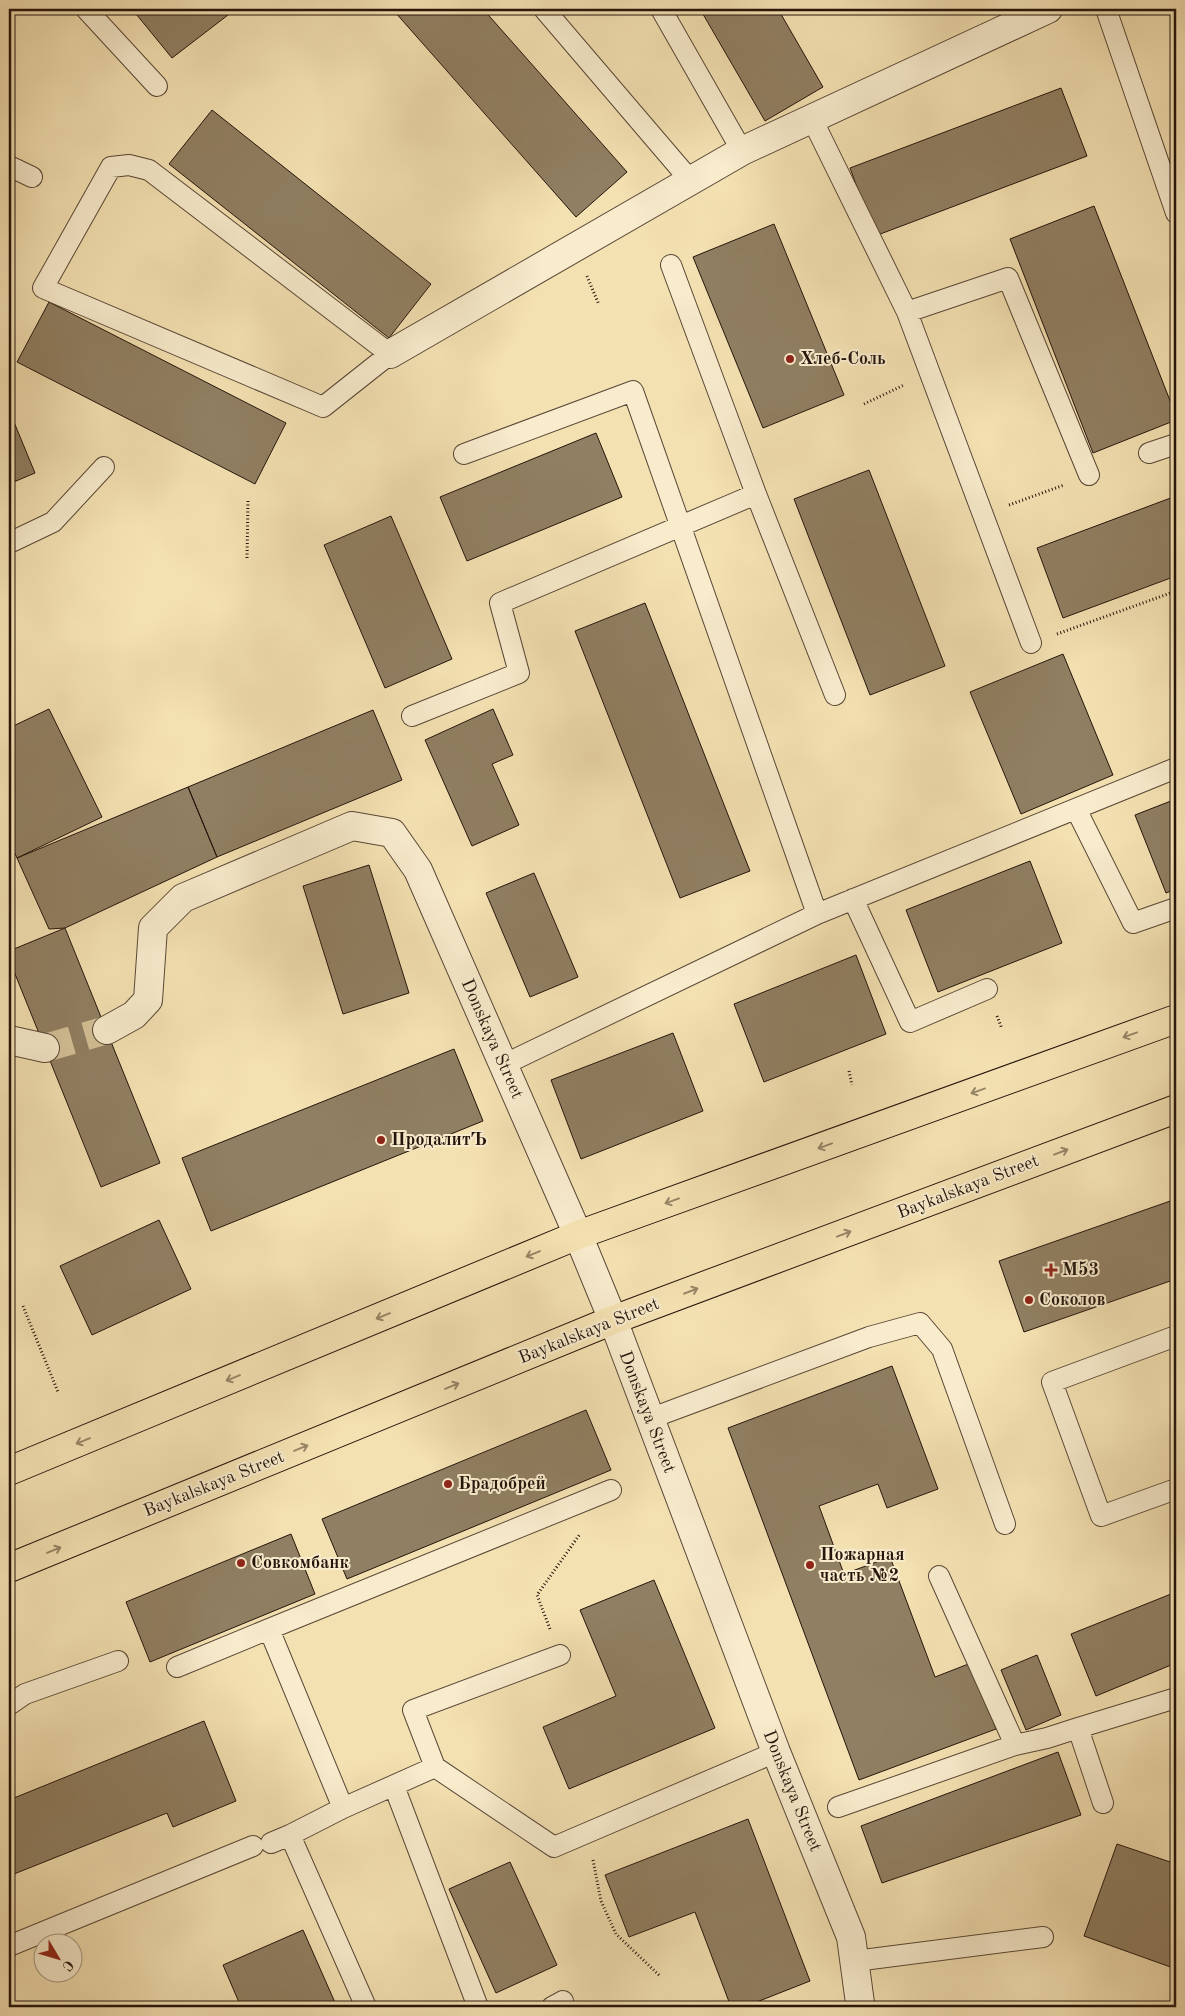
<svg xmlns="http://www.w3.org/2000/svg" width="1185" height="2016" viewBox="0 0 1185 2016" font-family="'Old Standard TT',serif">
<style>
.building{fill:#907f62;stroke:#24140c}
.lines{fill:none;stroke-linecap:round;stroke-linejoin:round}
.minor-tunnel{stroke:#d5c299;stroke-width:28;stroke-dasharray:28 14;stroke-linecap:butt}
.service-casing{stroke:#584736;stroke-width:22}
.minor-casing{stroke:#584736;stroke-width:30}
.primary-casing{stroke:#24140c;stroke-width:30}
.path{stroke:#24140c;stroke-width:3;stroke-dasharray:1 2.5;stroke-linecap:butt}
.service{stroke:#f8eccd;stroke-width:20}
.minor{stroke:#f8eccd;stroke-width:28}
.primary{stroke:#f4e1b2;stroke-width:28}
.oneway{stroke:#968567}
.poi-dot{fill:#8f2418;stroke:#f8eccd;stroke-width:2}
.labels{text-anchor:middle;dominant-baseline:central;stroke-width:4;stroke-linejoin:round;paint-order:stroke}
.poi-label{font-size:18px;font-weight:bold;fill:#24140c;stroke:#f8eccd;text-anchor:start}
.street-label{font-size:18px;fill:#24140c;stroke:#f8eccd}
</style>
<rect width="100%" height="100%" fill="#f4e1b2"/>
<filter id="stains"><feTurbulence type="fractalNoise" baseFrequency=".004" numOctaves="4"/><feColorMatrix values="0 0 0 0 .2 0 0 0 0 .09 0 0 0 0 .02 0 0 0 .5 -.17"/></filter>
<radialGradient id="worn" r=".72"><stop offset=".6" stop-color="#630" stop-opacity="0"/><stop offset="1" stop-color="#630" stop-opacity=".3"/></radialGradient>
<!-- building -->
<path class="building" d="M132,9H223L228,15L172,58Z
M397,9H483L627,172L576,217L394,11Z
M700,9H778L823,87L765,121Z
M1176,63V82L1171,66Z
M1061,88L1087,156L875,236L850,168Z
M212,110L431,284L389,338L169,164Z
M1094,206L1176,416V420L1093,453L1010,239Z
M774,224L844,395L763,428L693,257Z
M49,302L286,423L255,484L17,362Z
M9,410L35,473L9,484Z
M596,433L622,497L467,561L440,497Z
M869,470L945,666L870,695L794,499Z
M1176,496V576L1063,618L1037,548Z
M391,516L452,659L385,688L324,545Z
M645,603L750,871L680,898L575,631Z
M1063,654L1113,775L1021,814L970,692Z
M49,709L102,817L17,858L9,840V728Z
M493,709L513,755L492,764L519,825L472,846L425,740Z
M373,710L402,780L217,857L188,787Z
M188,787L217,857L65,928L49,929L17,858Z
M1176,799V889L1166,893L1135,815Z
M1030,861L1062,943L938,992L906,910Z
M369,865L409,993L343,1014L303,886Z
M534,873L578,977L530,997L486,893Z
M65,928L160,1163L101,1187L9,959V951Z
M856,955L886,1034L764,1082L734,1004Z
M673,1033L703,1111L581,1159L551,1080Z
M454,1049L483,1121L211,1231L182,1158Z
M1176,1199V1279L1024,1332L999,1261Z
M159,1220L191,1289L92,1335L60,1266Z
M892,1366L938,1489L887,1508L878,1484L819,1506L844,1574L890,1557L935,1677L971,1663L996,1729L859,1780L728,1428Z
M586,1410L611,1470L347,1579L322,1519Z
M291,1534L315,1594L150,1662L126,1602Z
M654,1580L715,1728L569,1789L543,1727L616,1696L580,1610Z
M1171,1594L1176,1608V1663L1096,1696L1071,1634Z
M1037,1655L1061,1715L1026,1730L1001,1670Z
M204,1721L236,1801L173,1827L167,1813L9,1876V1800Z
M1058,1752L1081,1815L882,1883L861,1826Z
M748,1819L810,1981L744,2007H731L695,1912L629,1937L605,1875Z
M1117,1844L1176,1864V1969L1084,1936Z
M510,1862L557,1965L496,1993L449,1889Z
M303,1930L337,2007H241L223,1965Z"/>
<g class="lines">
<!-- minor-tunnel -->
<path class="minor-tunnel" d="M45,1048L107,1030"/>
<defs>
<path id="service" d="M86,9L157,86
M544,9L690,180
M661,9L742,151
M1106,9L1176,213
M812,119L907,312L1031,643
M129,165L149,170L390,354L323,407L43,288L111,167Z
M9,166L32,177
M671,265L756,494
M907,312L1008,278L1089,475
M1149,453L1176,444
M464,454L633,391L817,914
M9,543L53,522L104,467
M412,716L519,673L500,603L756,494L835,695
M1076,809L1133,923L1176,908
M853,899L910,1022L987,989
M503,1065L817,914L1176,768
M1176,1336L1052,1382L1101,1516L1176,1489
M649,1419L869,1337L920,1323L942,1349L1005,1524
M611,1490L269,1629L343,1808L435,1767L554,1847L776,1752
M177,1667L269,1629
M9,1705L25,1694L118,1661
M1078,1728L1176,1698
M1015,1745L1047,1738L1078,1728L1103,1803
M435,1767L413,1710L560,1655
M394,1786L478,2007
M838,1807L1015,1745L939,1576
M290,1835L366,2007
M271,1843L290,1835L343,1808
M9,1946L253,1846
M855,1961L1043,1937
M552,2007L563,2001"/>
<path id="minor" d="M390,354L742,151L1048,9
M107,1030L134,1015L148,1000L153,928L183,898L352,826L392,833L418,870L578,1235L613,1320L776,1752L851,1937L860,2003L859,2007
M9,1040L45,1048"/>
<path id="primary" d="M9,1471L578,1235L1176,1019
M9,1568L613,1320L1176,1109"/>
</defs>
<!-- service casing -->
<use href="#service" class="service-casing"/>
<!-- minor casing -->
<use href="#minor" class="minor-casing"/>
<!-- primary casing -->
<use href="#primary" class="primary-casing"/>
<!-- path -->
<path class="path" d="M28,14L33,9
M587,276L599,305
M864,404L904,385
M1009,505L1064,485
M247,558L248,501
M1057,634L1176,591
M997,1016L1002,1029
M849,1071L852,1085
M23,1306L58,1392
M550,1629L537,1595L580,1534
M593,1860L601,1901L616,1934L660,1976"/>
<!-- service -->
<use href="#service" class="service"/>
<!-- minor -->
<use href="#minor" class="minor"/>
<!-- primary -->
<use href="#primary" class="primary"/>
</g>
<!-- one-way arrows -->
<defs><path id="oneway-shaft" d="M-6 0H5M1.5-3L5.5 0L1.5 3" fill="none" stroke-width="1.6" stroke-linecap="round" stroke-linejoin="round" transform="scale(1.25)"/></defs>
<g class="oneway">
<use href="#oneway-shaft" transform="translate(1130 1035) rotate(160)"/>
<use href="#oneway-shaft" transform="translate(978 1091) rotate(160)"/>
<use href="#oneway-shaft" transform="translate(825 1146) rotate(160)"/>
<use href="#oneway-shaft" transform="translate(1061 1152) rotate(-21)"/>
<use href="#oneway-shaft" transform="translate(672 1201) rotate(160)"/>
<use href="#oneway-shaft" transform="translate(844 1234) rotate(-21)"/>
<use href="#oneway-shaft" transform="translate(533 1254) rotate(158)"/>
<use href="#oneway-shaft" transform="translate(691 1291) rotate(-21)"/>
<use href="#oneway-shaft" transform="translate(383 1316) rotate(158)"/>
<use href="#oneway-shaft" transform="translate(233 1378) rotate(158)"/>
<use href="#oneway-shaft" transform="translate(452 1386) rotate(-22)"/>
<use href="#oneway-shaft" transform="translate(83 1441) rotate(158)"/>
<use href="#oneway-shaft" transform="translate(301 1448) rotate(-22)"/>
<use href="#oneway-shaft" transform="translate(54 1550) rotate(-22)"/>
</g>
<!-- markers -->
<g class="poi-dot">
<circle cx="790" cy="359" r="5"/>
<circle cx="381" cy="1140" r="5"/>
<path d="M1048.5 1262.5h5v5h5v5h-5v5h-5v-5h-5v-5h5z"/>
<circle cx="1029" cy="1300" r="5"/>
<circle cx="448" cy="1484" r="5"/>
<circle cx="241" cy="1563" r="5"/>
<circle cx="810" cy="1565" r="5"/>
</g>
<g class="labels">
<!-- poi labels -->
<g class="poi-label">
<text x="800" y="359">Хлеб-Соль</text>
<text x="391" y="1140">ПродалитЪ</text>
<text x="1062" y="1270">М53</text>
<text x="1039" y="1300">Соколов</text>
<text x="458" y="1484">Брадобрей</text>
<text x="820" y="1555">Пожарная<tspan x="820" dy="21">часть №2</tspan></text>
<text x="251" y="1563">Совкомбанк</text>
</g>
<!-- street labels -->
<g class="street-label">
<text transform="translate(492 1039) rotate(66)">Donskaya Street</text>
<text transform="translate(968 1187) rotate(-21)">Baykalskaya Street</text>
<text transform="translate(589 1331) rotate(-22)">Baykalskaya Street</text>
<text transform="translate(647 1412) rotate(69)">Donskaya Street</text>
<text transform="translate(214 1484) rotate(-22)">Baykalskaya Street</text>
<text transform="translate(792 1791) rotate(68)">Donskaya Street</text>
</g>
</g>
<!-- margin -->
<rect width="1185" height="2016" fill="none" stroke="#f4e1b2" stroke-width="30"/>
<rect x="10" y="10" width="1165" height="1996" fill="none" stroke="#24140c" stroke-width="2.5"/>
<rect x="15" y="15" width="1155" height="1986" fill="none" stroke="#24140c"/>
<!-- north arrow -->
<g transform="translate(58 1958) rotate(128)"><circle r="24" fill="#f8eccd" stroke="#a39680"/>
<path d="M0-4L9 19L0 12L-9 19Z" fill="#8f2418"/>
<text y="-8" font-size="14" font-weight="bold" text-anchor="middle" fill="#24140c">С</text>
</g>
<rect width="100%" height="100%" filter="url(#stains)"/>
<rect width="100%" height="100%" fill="url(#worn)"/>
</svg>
